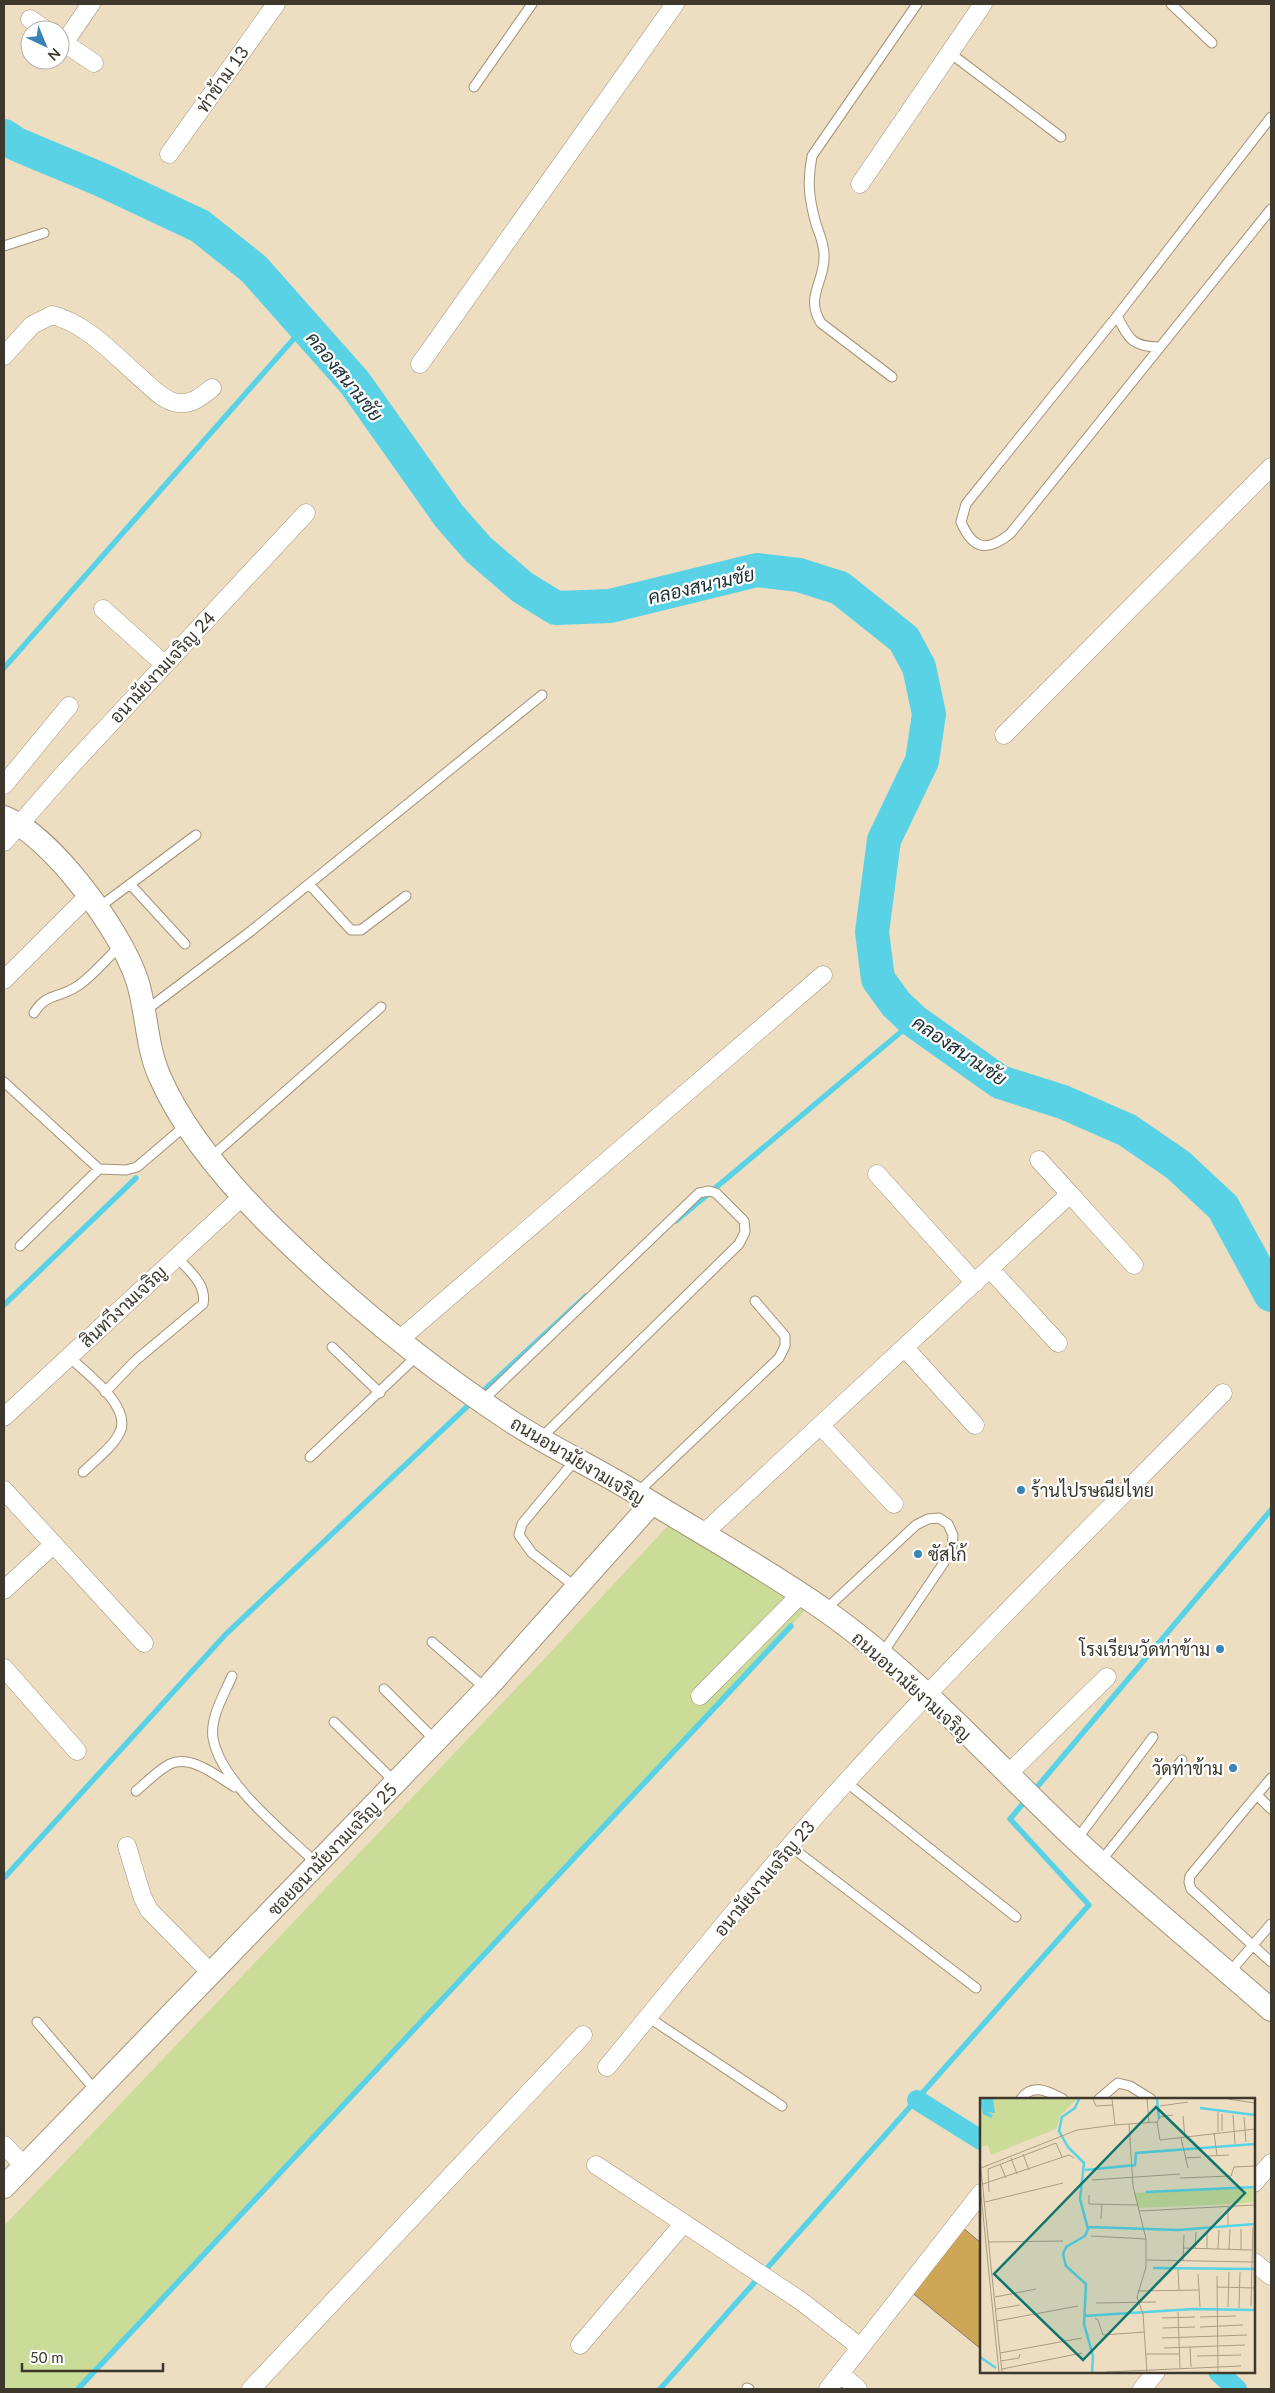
<svg xmlns="http://www.w3.org/2000/svg" width="1275" height="2393" viewBox="0 0 1275 2393" font-family="Lato,Sarabun,sans-serif">
<style>
.green{fill:#cbdb98}
.lines{fill:none;stroke-linecap:round;stroke-linejoin:round}
.stream{stroke:#5ad2e5;stroke-width:5.5}
.canal{stroke:#5ad2e5;stroke-width:20}
.river{stroke:#5ad2e5;stroke-width:34}
.building{fill:#cfa556;stroke:#8a7b61}
.service-casing{stroke:#a39378;stroke-width:11}
.minor-casing{stroke:#a39378;stroke-width:19}
.tertiary-casing{stroke:#a39378;stroke-width:24}
.service{stroke:#fff;stroke-width:9}
.minor{stroke:#fff;stroke-width:18}
.tertiary{stroke:#fff;stroke-width:22}
.poi-dot{fill:#3884b7;stroke:#fff;stroke-width:2}
.labels{text-anchor:middle;dominant-baseline:central;stroke-width:4.5;stroke-linejoin:round;paint-order:stroke}
.street-label{font-size:18px;fill:#3e382c;stroke:#fff}
.poi-label{font-size:18px;fill:#3e382c;stroke:#fff;text-anchor:start}
.water-label{font-size:19px;font-style:italic;fill:#1a2f33;stroke:#fff}
.inset-river{fill:none;stroke:#5ad2e5;stroke-width:2.5}
.inset-road{fill:none;stroke:#a89c85;stroke-width:1}
.view{fill:#0f766e;fill-opacity:0.15;stroke:#0f766e;stroke-width:2.5}
.inset-edge{fill:none;stroke:#3e382c;stroke-width:2.5}
</style>
<rect width="100%" height="100%" fill="#eedec1"/>
<!-- green -->
<path class="green" d="M676,1517L814,1601L78,2389H4V2226L547,1656Z"/>
<g class="lines">
<!-- stream -->
<path class="stream" d="M4,668L305,326
M676,1221L914,1021
M4,1305L136,1178
M479,1395L586,1296
M1032,1793L1271,1510
M4,1878L226,1634L473,1401
M78,2389L791,1626
M660,2389L1089,1905L1010,1819L1026,1800"/>
<!-- canal -->
<path class="canal" d="M917,2100L981,2140
M1218,2372L1237,2389"/>
<!-- river -->
<path class="river" d="M4,136L16,144L102,180L200,226L254,269L355,383L449,516L478,549L522,587L556,608L610,606L757,570L799,575L840,588L904,639L919,667L929,714L922,761L884,840L872,932L878,979L896,1004L914,1021L1000,1082L1063,1102L1127,1130L1178,1165L1223,1207L1271,1295"/>
</g>
<!-- building -->
<path class="building" d="M962,2227L981,2243V2349L910,2291Z"/>
<g class="lines">
<defs>
<path id="service" d="M1171,4L1212,43
M950,53L1061,137
M474,87L532,4
M1271,117L1117,316L966,504L961,522C973,550 987,552 1010,534C1098,426 1184,317 1271,209
M4,246L44,233
M1117,316C1129,339 1132,347 1160,347
M892,377L821,323C804,296 826,281 824,254C824,244 819,233 816,224C809,199 807,182 812,156L917,4
M130,884L185,944
M309,884L351,930H361L406,896
M98,908L196,835
M145,1011L251,931L542,695
M34,1013C46,993 59,998 76,987C92,977 106,959 120,946
M4,1082L99,1169
M211,1157L381,1007
M20,1246L99,1169L126,1170L137,1167L185,1126
M332,1347L380,1393
M68,1356C85,1372 132,1406 120,1432C113,1447 95,1460 83,1472
M105,1392L136,1360L203,1304C207,1284 189,1271 176,1256
M482,1401L699,1193L709,1191L716,1193L744,1221L745,1232L739,1244L541,1438
M310,1457L418,1355
M576,1459L522,1524L519,1535L532,1553L577,1588
M638,1492L779,1358L785,1346V1336L755,1301
M825,1610L916,1525L928,1519L939,1518L948,1524L953,1535L952,1546L943,1564L882,1654
M432,1642L485,1688
M232,1676C224,1695 210,1717 213,1738C220,1782 285,1833 317,1864
M384,1689L436,1741
M334,1722L396,1783
M1271,1778L1190,1876L1189,1882L1191,1889L1271,1962
M846,1782L1016,1917
M136,1791C147,1782 158,1770 170,1764C191,1754 218,1777 235,1787
M1258,1796L1271,1809
M1077,1839L1153,1737
M790,1846L976,1988
M1101,1861L1182,1760
M1229,1973L1271,1924
M648,2017L782,2106
M37,2022L96,2091
M1021,2099C1032,2082 1049,2092 1063,2099
M1099,2099L1118,2083L1130,2086L1151,2099
M747,2388L749,2389"/>
<path id="minor" d="M30,19L46,30
M60,40L94,63
M64,43L91,4
M169,154L276,4
M860,184L983,4
M4,356L32,325L52,315C88,324 115,356 143,380C152,388 165,402 178,403C192,405 202,396 212,388
M420,364L675,4
M103,609L164,664
M1004,735L1271,467
M4,785L69,706
M4,842L68,769L306,513
M4,980L88,896
M1039,1160L1070,1194
M877,1174L975,1283
M990,1269L1058,1343
M399,1340L823,975
M905,1348L975,1425
M4,1417L243,1196
M821,1426L894,1504
M4,1490L144,1643
M703,1534L1070,1194L1134,1265
M4,1590L54,1544
M4,1668L77,1751
M700,1696L800,1595
M1008,1774L1107,1677
M127,1846L142,1896L149,1910L211,1973
M607,2067C686,1971 763,1874 846,1782C967,1648 1097,1522 1223,1393
M4,2145L24,2166
M596,2165L801,2301L860,2347
M1254,2183L1271,2163
M1254,2262L1271,2276
M580,2345L684,2223
M840,2373L858,2389
M251,2389L583,2035
M828,2389L981,2193
M1142,2389L1156,2372"/>
<path id="tertiary" d="M4,817C52,836 121,931 137,980C147,1011 146,1045 159,1075C183,1131 227,1182 270,1225C344,1298 425,1365 512,1422C552,1448 596,1468 636,1493C699,1532 765,1568 826,1611C918,1676 994,1763 1076,1840C1139,1899 1207,1953 1271,2010
M4,2187L486,1689L652,1503"/>
</defs>
<!-- service casing -->
<use href="#service" class="service-casing"/>
<!-- minor casing -->
<use href="#minor" class="minor-casing"/>
<!-- tertiary casing -->
<use href="#tertiary" class="tertiary-casing"/>
<!-- service -->
<use href="#service" class="service"/>
<!-- minor -->
<use href="#minor" class="minor"/>
<!-- tertiary -->
<use href="#tertiary" class="tertiary"/>
</g>
<!-- markers -->
<g class="poi-dot">
<circle cx="1021" cy="1490" r="5"/>
<circle cx="918" cy="1554" r="5"/>
<circle cx="1220" cy="1649" r="5"/>
<circle cx="1233" cy="1768" r="5"/>
</g>
<g class="labels">
<!-- street labels -->
<g class="street-label">
<text transform="translate(222 79) rotate(-55)">ท่าข้าม 13</text>
<text transform="translate(162 667) rotate(-47)">อนามัยงามเจริญ 24</text>
<text transform="translate(123 1306) rotate(-43)">สินทวีงามเจริญ</text>
<text transform="translate(578 1460) rotate(31)">ถนนอนามัยงามเจริญ</text>
<text transform="translate(912 1686) rotate(42)">ถนนอนามัยงามเจริญ</text>
<text transform="translate(332 1849) rotate(-46)">ซอยอนามัยงามเจริญ 25</text>
<text transform="translate(764 1878) rotate(-50)">อนามัยงามเจริญ 23</text>
</g>
<!-- poi labels -->
<g class="poi-label">
<text x="1031" y="1490">ร้านไปรษณียไทย</text>
<text x="928" y="1554">ซัสโก้</text>
<text x="1210" y="1649" text-anchor="end">โรงเรียนวัดท่าข้าม</text>
<text x="1223" y="1768" text-anchor="end">วัดท่าข้าม</text>
</g>
<!-- water labels -->
<g class="water-label">
<text transform="translate(345 376) rotate(51)">คลองสนามชัย</text>
<text transform="translate(701 585) rotate(-13)">คลองสนามชัย</text>
<text transform="translate(960 1050) rotate(34)">คลองสนามชัย</text>
</g>
</g>
<!-- overview -->
<g transform="translate(980 2098)">
<rect width="275" height="275" fill="#eedec1"/>
<path d="M0,1H97L81,17L76,31L11,57L8,47L2,49ZM275,89V104L252,106L158,110L154,95Z" fill="#cbdb98"/>
<path d="M0,1H13L15,15L7,14L13,17L11,20L3,16Z" fill="#5ad2e5"/>
<path class="inset-river" d="M99,1L95,10L82,19L79,33L88,49L104,65L100,101L108,131L105,138L86,149L83,156L86,168L106,186L104,226L113,258L112,274M177,1L179,21M220,10L275,17M105,72L155,67L156,55L275,46M166,94L275,89M108,129L198,132L275,126M173,170L275,171M104,218L213,211L275,212M0,259L16,270"/>
<path class="inset-road" d="M113,1L116,8L133,7M132,1L135,27L149,26L153,88L166,141V169L157,199L163,216L167,274M167,1L169,24M248,1L275,5M180,8L208,4M238,14V34M242,16V33M193,17L180,19L177,24L180,42L275,31M253,17L255,46M203,18L205,39M264,19L266,44M149,26L177,24M234,35L237,57M201,40L208,70M43,56L49,72M228,58L249,57M31,60L37,76M205,60L221,59M0,63L22,274M20,66L26,80M1,70L97,32L135,27M200,80L251,78L254,69L275,68M112,82L200,76M3,86L89,57L94,60M0,87L19,274M9,94L8,71L76,45L82,59M109,97V106L158,107M5,104L83,85M248,109V127M159,113L275,107M121,121L122,106M111,138L166,141M9,144L83,143M204,150L272,152M215,151L216,134M227,151V133M238,151L239,132M249,151L250,131M261,151V131M167,162L272,164L273,129M203,163L204,137M198,171L199,192M237,178L238,274M237,189L275,190M219,192L220,209M158,193L219,192L218,176M15,199L56,191M116,205L176,204M271,208L272,164H275M248,209L249,174M259,210L260,174M16,211L40,207M198,214L200,270M220,219L256,218M115,220L118,222L123,237L165,234M182,220L215,219M17,223L98,208M220,229L263,227M183,230L215,229M182,240L267,237M210,249L211,269M184,250L265,247M20,255L102,240M165,256H200M217,258L261,257M21,263L39,260L40,256M22,271L102,255M126,274L261,268"/>
<path class="view" d="M176,9L265,95L103,262L14,176Z"/>
<rect width="275" height="275" class="inset-edge"/>
</g>
<!-- border -->
<rect width="1275" height="2393" fill="none" stroke="#3e382c" stroke-width="10"/>
<!-- north arrow -->
<g transform="translate(45 45) rotate(136)"><circle r="24" fill="#ffffff" stroke="#b2afab"/>
<path d="M0-4L9 19L0 12L-9 19Z" fill="#3884b7"/>
<text y="-8" font-size="14" font-weight="bold" text-anchor="middle" fill="#3e382c">N</text>
</g>
<!-- scale -->
<path d="M22 2363v8h141v-8" fill="none" stroke="#3e382c" stroke-width="2.5"/>
<text x="30" y="2363" font-size="15" fill="#3e382c" stroke="#ffffff" stroke-width="4" paint-order="stroke">50 m</text>
</svg>
